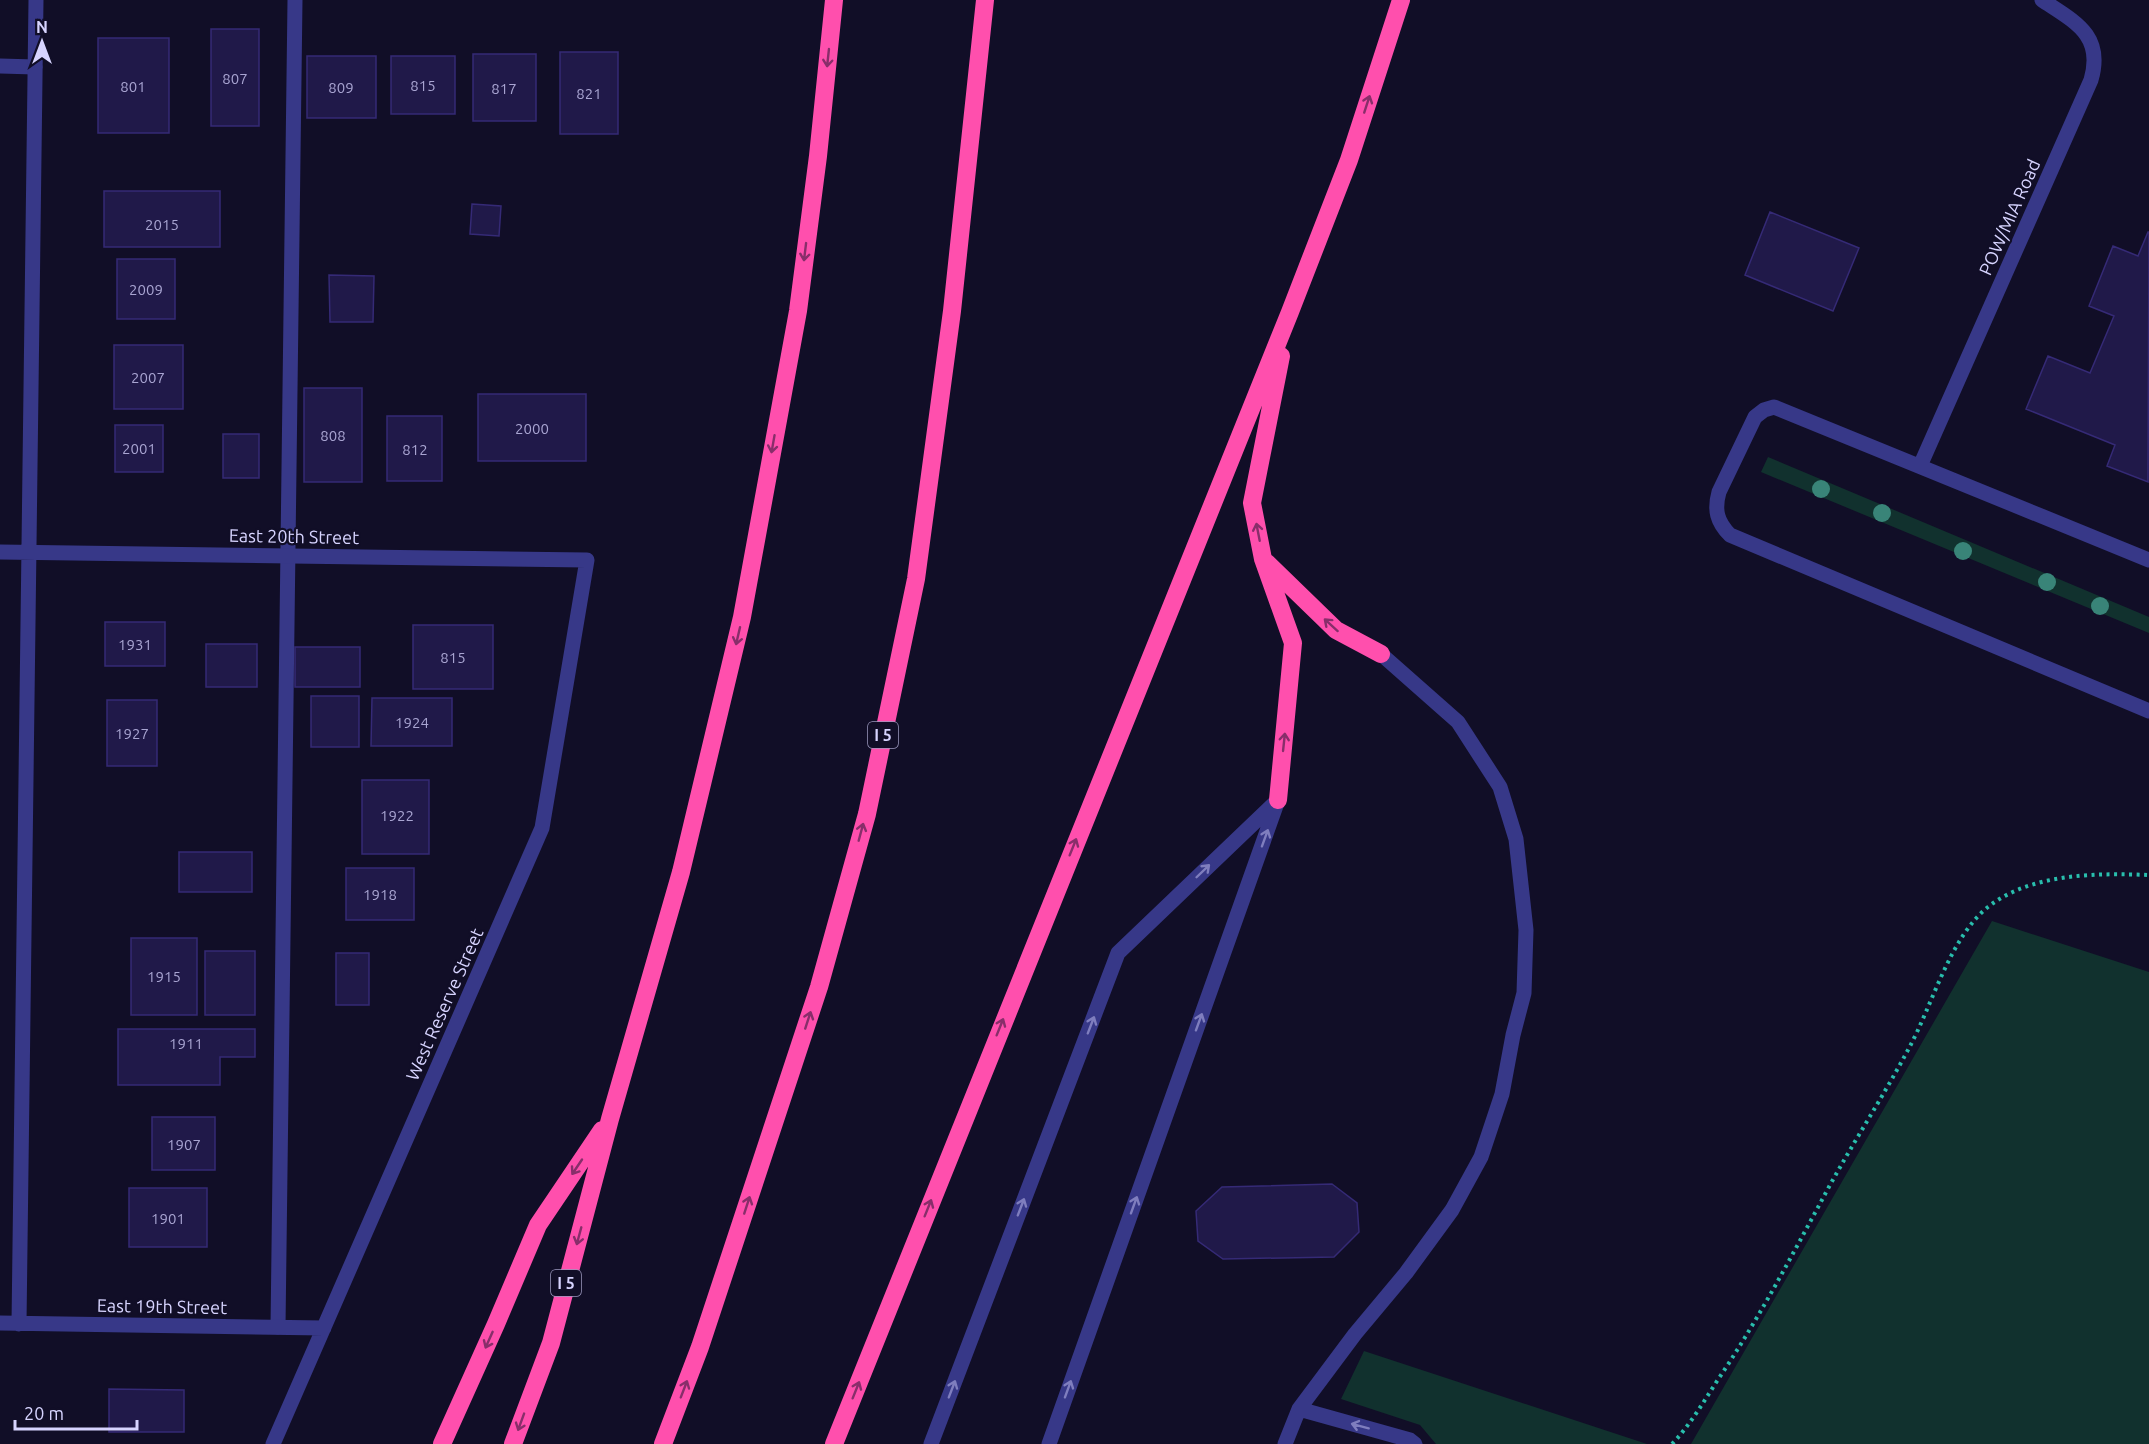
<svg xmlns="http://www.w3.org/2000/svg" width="2149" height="1444" viewBox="0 0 2149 1444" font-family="Ubuntu,sans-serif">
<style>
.green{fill:#11312e}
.building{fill:#201949;stroke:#352a76;stroke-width:1.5}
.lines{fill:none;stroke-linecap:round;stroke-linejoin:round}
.path{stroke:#29bead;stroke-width:4;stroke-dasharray:3 4.5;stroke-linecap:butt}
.service{stroke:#373888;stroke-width:15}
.minor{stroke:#373888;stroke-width:15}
.motorway{stroke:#ff4fad;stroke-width:18}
.tree{fill:#398478}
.oneway{stroke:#882e6a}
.oneway2{stroke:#7f7ebe}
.labels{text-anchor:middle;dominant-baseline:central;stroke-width:4.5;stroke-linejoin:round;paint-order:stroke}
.number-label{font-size:15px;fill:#a9a5d2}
.shield{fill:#110e27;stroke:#9c99be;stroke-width:1.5}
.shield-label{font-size:16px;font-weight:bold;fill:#d7d4ff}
.street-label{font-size:18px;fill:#d7d4ff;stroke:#110e27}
</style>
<rect width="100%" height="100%" fill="#110e27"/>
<!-- green -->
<path class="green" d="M1768,457L2149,617V633L1761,472Z
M1992,921L2149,972V1444H1691Z
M1364,1351L1647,1444H1436L1420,1425L1341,1399Z"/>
<!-- building -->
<path class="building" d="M211,29H259V126H211Z
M98,38H169V133H98Z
M560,52H618V134H560Z
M473,54H536V121H473Z
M307,56H376V118H307Z
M391,56H455V114H391Z
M104,191H220V247H104Z
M472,204L501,206L499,236L470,234Z
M1770,212L1859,248L1833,311L1745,275Z
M2148,232H2149L2148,482L2107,466L2115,445L2026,409L2048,356L2090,373L2114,316L2089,306L2113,246L2138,256Z
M117,259H175V319H117Z
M329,275L374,276L373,322H330Z
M114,345H183V409H114Z
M304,388H362V482H304Z
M478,394H586V461H478Z
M387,416H442V481H387Z
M115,425H163V472H115Z
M223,434H259V478H223Z
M105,622H165V666H105Z
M413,625H493V689H413Z
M206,644H257V687H206Z
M295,647H360V687H295Z
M311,696H359V747H311Z
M372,698H452V746H371Z
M107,700H157V766H107Z
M362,780H429V854H362Z
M179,852H252V892H179Z
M346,868H414V920H346Z
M131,938H197V1015H131Z
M205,951H255V1015H205Z
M336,953H369V1005H336Z
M118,1029H255V1057H220V1085H118Z
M152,1117H215V1170H152Z
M1332,1184L1357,1203L1359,1232L1334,1257L1223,1259L1198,1241L1196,1211L1222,1187Z
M129,1188H207V1247H129Z
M109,1389L184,1390V1432H109Z"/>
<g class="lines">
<!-- path -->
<path class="path" d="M1672,1444C1691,1424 1704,1401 1719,1378C1758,1320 1790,1259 1823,1198C1850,1147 1882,1099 1909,1048C1932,1006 1950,937 1988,907C2031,873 2097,873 2149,875"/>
<!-- service -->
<path class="service" d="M0,66L35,67
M1920,466L2091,80C2104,35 2075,22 2042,0
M2149,560L1774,407L1764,410L1755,417L1719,492C1714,510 1717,522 1730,535L2149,711
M278,1327L295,0
M1299,1409L1410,1440L1415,1444
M931,1444L1118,953L1278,800
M1049,1444L1277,803
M1285,1444L1299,1409L1355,1334L1406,1273L1452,1210L1481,1157L1502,1094L1513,1035L1524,993L1526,930L1516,839L1500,787L1458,722L1381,654"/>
<!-- minor -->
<path class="minor" d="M0,552L587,560L542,828L273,1444
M0,1323L324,1328
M19,1324L36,0"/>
<!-- motorway -->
<path class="motorway" d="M1267,563L1336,630L1381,654
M1278,800L1293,643L1263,559L1252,503L1281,356
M442,1444L496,1324L538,1225L602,1130
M513,1444L551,1343L610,1119L681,872L742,617L798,311L818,156L834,0
M663,1444L700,1347L819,987L867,814L916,579L952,311L985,0
M834,1444L1290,312L1349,160L1401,0"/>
</g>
<!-- trees -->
<g class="tree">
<circle cx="1821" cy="489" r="9"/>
<circle cx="1882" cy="513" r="9"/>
<circle cx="1963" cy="551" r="9"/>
<circle cx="2047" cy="582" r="9"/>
<circle cx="2100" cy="606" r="9"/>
</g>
<!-- one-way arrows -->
<defs><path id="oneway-shaft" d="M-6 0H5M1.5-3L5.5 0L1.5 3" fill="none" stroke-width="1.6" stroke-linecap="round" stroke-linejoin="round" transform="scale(1.5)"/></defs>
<g class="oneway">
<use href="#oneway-shaft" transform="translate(828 58) rotate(96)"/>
<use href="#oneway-shaft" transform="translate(1367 104) rotate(-72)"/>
<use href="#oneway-shaft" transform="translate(805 252) rotate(97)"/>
<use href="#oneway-shaft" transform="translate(773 444) rotate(100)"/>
<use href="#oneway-shaft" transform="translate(1258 532) rotate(-101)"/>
<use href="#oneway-shaft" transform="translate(1331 625) rotate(-138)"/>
<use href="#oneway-shaft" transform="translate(738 636) rotate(103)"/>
<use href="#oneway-shaft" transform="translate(1284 742) rotate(-84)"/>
<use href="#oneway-shaft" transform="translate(861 832) rotate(-75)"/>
<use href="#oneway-shaft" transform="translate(1073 847) rotate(-68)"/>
<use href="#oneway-shaft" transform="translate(808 1020) rotate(-72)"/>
<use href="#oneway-shaft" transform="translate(1000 1027) rotate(-68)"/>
<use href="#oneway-shaft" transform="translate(577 1167) rotate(124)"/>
<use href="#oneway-shaft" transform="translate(747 1205) rotate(-72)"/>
<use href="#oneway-shaft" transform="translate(928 1208) rotate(-68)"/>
<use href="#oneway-shaft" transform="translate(579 1236) rotate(105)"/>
<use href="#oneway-shaft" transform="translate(489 1340) rotate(114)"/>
<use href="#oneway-shaft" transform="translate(684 1389) rotate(-69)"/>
<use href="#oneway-shaft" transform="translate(856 1390) rotate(-68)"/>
<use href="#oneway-shaft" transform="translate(521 1422) rotate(110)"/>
</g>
<g class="oneway2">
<use href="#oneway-shaft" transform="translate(1265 838) rotate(-70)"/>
<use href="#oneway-shaft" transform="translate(1203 871) rotate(-44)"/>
<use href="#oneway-shaft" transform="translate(1199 1022) rotate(-70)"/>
<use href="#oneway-shaft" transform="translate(1091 1025) rotate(-69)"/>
<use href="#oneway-shaft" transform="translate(1134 1205) rotate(-70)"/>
<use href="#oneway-shaft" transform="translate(1021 1207) rotate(-69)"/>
<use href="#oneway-shaft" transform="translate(952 1389) rotate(-69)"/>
<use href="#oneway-shaft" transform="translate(1068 1389) rotate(-70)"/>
<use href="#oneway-shaft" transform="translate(1360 1426) rotate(-165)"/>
</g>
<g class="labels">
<!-- number labels -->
<g class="number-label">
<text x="235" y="78">807</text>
<text x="423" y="85">815</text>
<text x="133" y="86">801</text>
<text x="341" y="87">809</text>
<text x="504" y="88">817</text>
<text x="589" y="93">821</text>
<text x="162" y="224">2015</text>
<text x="146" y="289">2009</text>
<text x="148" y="377">2007</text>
<text x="532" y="428">2000</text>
<text x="333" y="435">808</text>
<text x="139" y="448">2001</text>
<text x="415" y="449">812</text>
<text x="135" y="644">1931</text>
<text x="453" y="657">815</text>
<text x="412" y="722">1924</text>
<text x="132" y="733">1927</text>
<text x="397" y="815">1922</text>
<text x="380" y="894">1918</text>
<text x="164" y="976">1915</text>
<text x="186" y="1043">1911</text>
<text x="184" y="1144">1907</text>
<text x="168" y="1218">1901</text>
</g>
<!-- shield labels -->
<g class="shield">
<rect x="868" y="722" width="30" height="26" rx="4.5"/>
<rect x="551" y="1270" width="30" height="26" rx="4.5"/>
</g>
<g class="shield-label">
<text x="883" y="735">I 5</text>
<text x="566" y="1283">I 5</text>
</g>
<!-- street labels -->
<g class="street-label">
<text transform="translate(2009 217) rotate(-66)">POW/MIA Road</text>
<text transform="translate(294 536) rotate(1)">East 20th Street</text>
<text transform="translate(444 1004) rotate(-66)">West Reserve Street</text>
<text transform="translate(162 1306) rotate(1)">East 19th Street</text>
</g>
</g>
<!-- north arrow -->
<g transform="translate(42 42)" stroke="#110e27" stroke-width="4.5" paint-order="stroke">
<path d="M0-4.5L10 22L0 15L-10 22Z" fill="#d7d4ff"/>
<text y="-9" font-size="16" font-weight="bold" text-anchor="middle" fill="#d7d4ff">N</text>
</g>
<!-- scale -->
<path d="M15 1420v9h122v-9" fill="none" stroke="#d7d4ff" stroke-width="3"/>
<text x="24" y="1420" font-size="18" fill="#d7d4ff" stroke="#110e27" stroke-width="4.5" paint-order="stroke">20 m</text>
</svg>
